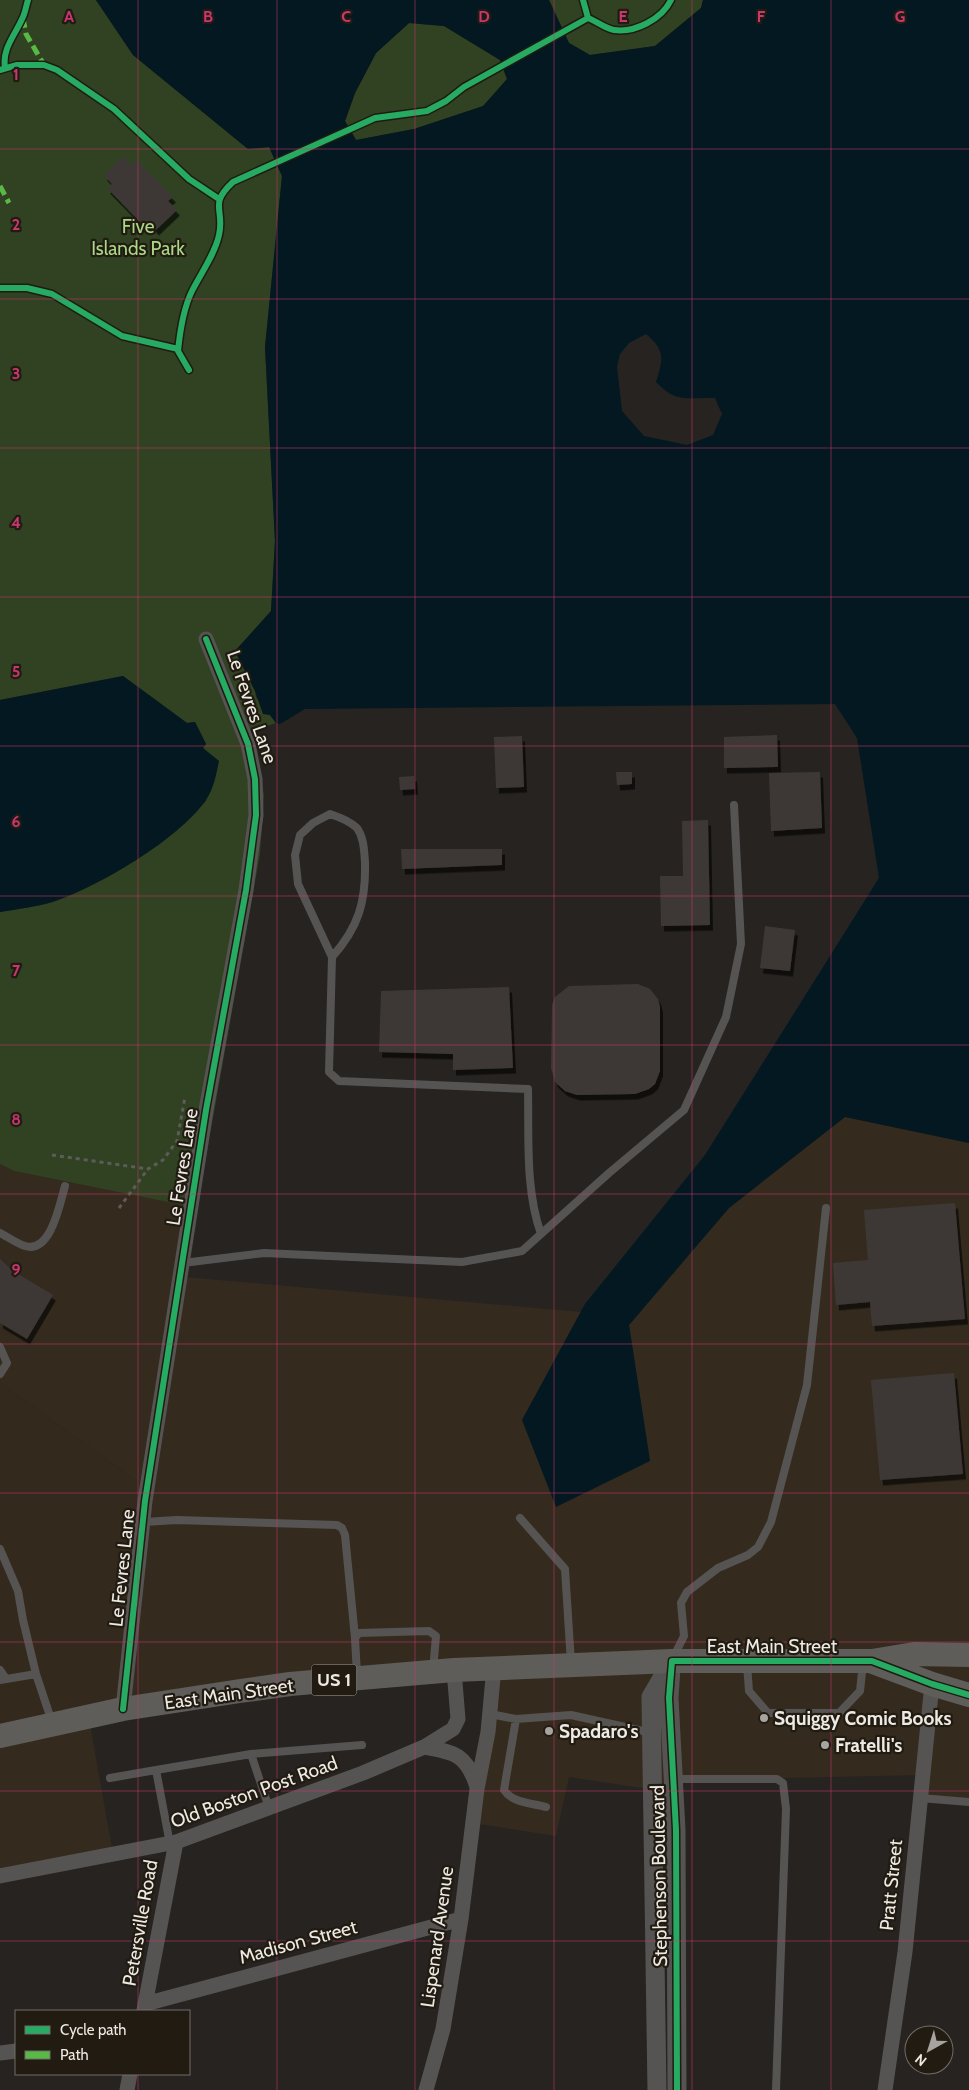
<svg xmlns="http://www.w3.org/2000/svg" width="969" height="2090" viewBox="0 0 969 2090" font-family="Cabin,sans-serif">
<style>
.built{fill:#342b1e}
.education{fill:#34291d}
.green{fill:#304221}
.water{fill:#031820;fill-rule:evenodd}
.building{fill:#3c3936;filter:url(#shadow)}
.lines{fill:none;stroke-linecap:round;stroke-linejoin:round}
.path{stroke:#5e5c5a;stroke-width:3;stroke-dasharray:4 4;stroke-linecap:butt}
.service{stroke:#565452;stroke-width:8}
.minor{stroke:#565452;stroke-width:15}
.tertiary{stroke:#565452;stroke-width:19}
.primary{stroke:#5e5d5a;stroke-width:24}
.quiet{stroke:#58b947;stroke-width:5;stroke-dasharray:10 5;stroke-linecap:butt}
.cycleway-casing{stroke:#211b12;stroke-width:9}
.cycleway{stroke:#26ab63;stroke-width:6}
.grid{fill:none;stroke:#c8376f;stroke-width:1;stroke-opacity:0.55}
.poi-dot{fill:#a7a49f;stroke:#211b12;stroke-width:2}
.labels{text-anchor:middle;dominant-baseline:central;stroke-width:4.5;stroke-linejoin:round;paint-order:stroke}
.shield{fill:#211b12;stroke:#b0aba4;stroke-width:1}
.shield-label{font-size:18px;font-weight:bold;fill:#ede9e3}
.park-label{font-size:19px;fill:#a9d886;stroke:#211b12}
.street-label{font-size:19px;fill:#ede9e3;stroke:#211b12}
.poi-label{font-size:19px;font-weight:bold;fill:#ede9e3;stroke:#211b12;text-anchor:start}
.grid-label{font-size:16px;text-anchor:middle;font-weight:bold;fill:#c8376f;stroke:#211b12;stroke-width:4.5;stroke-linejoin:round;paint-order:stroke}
</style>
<defs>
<filter id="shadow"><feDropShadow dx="3" dy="5.5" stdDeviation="0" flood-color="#0009"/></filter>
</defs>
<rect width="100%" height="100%" fill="#262320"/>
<!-- built -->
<path class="built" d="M845,1117L969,1143V1802L925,1797L926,1775L691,1780L642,1788L569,1777L556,1836L480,1824L499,1673L123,1705L141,1484L0,1383V1164L14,1171L197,1208L185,1277L581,1312L522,1420L650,1461L629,1325L729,1208Z
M88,1713L113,1854L0,1873V1732Z"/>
<!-- education -->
<path class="education" d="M0,1383L141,1484L123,1705L0,1732Z"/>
<!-- green -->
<path class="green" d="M0,0H96L133,55L248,149L269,147L282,176L265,347L275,541L271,611L235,651L255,691L256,697L276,723L253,731L264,795L260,854L197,1208L14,1171L0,1164V912C17,909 36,907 53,902C111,881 163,844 206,801L203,748L206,744L195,722L187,723L123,676L0,700Z
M549,0H703L701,8L655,46L590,55L569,43Z
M409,23L444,26L500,60L507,79L484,106L414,129L356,140L345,121L355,93L376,53Z"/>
<!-- water -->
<path class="water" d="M96,0H549L569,43L590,55L655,46L701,8L703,0H969V1143L845,1117L729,1208L629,1325L650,1461L556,1507L522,1420L585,1304L705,1155L879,878L857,738L835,704L305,709L280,724L276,723L270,715L263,714L255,691L235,651L271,611L275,541L265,347L282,176L269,147L248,149L133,55ZM409,23L444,26L500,60L507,79L483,106L414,129L356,140L345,121L355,93L376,53ZM646,334C666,351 663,359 656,382C677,404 687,397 715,398L722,414L713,435L687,445L644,436L622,411L617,367L620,354L629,343Z
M123,676L187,723L195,722L206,744L203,748L219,761C216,775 214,788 206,800C178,840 98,887 52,902C36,907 17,909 0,912V700Z"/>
<!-- building -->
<path class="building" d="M123,156L131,165L136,160L173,197L168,201L177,210L156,230L148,221L144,226L107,188L112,184L104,175Z
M777,735L778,767L724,768V737Z
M522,736L524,787L496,788L494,737Z
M616,772H632V784L617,785Z
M820,772L822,828L771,831L769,773Z
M414,776L415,789L400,790L399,777Z
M708,820L710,925L661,926L660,876H683L682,821Z
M401,849H502V865L402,869Z
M765,926L795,930L790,971L760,968Z
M638,984L650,989L658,999L660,1007V1071L655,1084L649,1089L635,1094L577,1095L565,1091L555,1082L551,1068L552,1005L555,997L569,986Z
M509,987L513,1068L453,1070V1054L379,1052L381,991Z
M955,1203L965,1319L872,1326L870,1302L836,1305L833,1263L868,1260L864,1210Z
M0,1259L13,1271L53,1295L27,1339L0,1323Z
M954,1373L963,1474L880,1480L871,1380Z"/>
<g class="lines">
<!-- path -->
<path class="path" d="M52,1155L148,1169L163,1160L177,1141L185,1097
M119,1208L148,1169"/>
<!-- service -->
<path class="service" d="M332,957C359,927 366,901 365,862C364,850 364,838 357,828C350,821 339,817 330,814L313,823L300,835L295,855L298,884L332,957L329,1072L339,1081L528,1089C529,1136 525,1189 541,1234
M0,1233C8,1237 16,1243 25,1246C51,1254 60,1203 65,1186
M183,1263L264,1253L462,1262L522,1251L609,1173L684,1110L726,1017L741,944L734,805
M0,1347L7,1363L0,1374
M520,1518L565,1569L571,1663
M144,1522L177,1520L337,1525L342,1528L345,1535L355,1638
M0,1549L18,1591L23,1620L36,1674L52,1722
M673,1658L684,1636L681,1603L687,1592L718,1568L748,1555L758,1547L771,1522L807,1385L826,1208
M747,1664L749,1691L768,1713H839L860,1691L863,1663
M0,1670L6,1679
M357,1675L355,1638L359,1633L429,1631L436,1636L433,1670
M0,1680L36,1674
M490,1714L516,1719L571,1715L652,1733
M516,1719L504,1790C512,1803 532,1803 546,1807
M110,1778L156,1770
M674,1779H777L783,1783L786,1809L776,2090
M920,1798L969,1802
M269,1808L251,1754L362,1745
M170,1844L156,1770L251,1754"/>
<!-- minor -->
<path class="minor" d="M123,1709L145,1501L206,1110L246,890L256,815L255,779L248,744L206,639
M424,1747C455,1752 467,1755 477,1787
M0,1876L176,1842L363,1773L424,1747L453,1729L458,1719L454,1670
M145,2004L461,1919
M144,2010L176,1842
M0,2053L16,2051
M127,2090L130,2074
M426,2090L443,2029L461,1919L477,1789L488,1732L494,1667
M885,2090L905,1952L932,1684"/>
<!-- tertiary -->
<path class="tertiary" d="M671,1667L669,1698L676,1830L677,2090
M657,2090L651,1697L672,1661"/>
<!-- primary -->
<path class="primary" d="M873,1662L932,1684L969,1695
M0,1736L123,1709L240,1691L290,1684L454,1670L672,1661H872L914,1654L969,1655"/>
<!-- quiet -->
<path class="quiet" d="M23,18L26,34L44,65
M0,186L9,203"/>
<defs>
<path id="cycleway" d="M583,0L588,18C596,21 606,29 614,30C635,33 662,19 671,0
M5,67C2,49 15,35 22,19C25,14 26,6 28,0
M0,70L17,65H44L57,70L114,109L189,179L219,199
M0,288H27L52,294L122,336L178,349
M189,370L178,351C180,331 183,309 192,291C201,273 215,254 219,235C225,209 208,205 233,182L375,118L427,111L446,101L464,87L588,18
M123,1709L145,1501L206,1110L246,890L256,815L255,779L248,744L206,639
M677,2090L676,1830L669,1698L672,1661H872L932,1684L969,1695"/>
</defs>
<!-- cycleway casing -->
<use href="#cycleway" class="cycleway-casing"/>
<!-- cycleway -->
<use href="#cycleway" class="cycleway"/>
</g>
<!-- grid -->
<path class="grid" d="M138,0V2011M277,0V2090M415,0V2090M554,0V2090M692,0V2090M831,0V2090M0,149H969M0,299H969M0,448H969M0,597H969M0,746H969M0,896H969M0,1045H969M0,1194H969M0,1344H969M0,1493H969M0,1642H969M0,1791H969M0,1941H969M138,2074V2090"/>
<!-- markers -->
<g class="poi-dot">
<circle cx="764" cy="1718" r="5"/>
<circle cx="549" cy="1731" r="5"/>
<circle cx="825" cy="1745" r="5"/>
</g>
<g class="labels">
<!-- shield labels -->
<rect class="shield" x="311.5" y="1664.5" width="45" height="31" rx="4"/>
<g class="shield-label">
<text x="334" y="1680">US 1</text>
</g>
<!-- park labels -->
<g class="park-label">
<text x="138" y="226">Five<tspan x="138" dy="22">Islands Park</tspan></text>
</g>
<!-- street labels -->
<g class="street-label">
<text transform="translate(252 707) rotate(71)">Le Fevres Lane</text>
<text transform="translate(182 1167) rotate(-81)">Le Fevres Lane</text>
<text transform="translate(122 1568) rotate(-84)">Le Fevres Lane</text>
<text x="772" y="1646">East Main Street</text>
<text transform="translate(229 1694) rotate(-8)">East Main Street</text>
<text transform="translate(254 1792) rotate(-20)">Old Boston Post Road</text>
<text transform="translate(659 1876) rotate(-91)">Stephenson Boulevard</text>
<text transform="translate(891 1885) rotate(-84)">Pratt Street</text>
<text transform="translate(140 1923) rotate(-80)">Petersville Road</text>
<text transform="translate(437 1937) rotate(-82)">Lispenard Avenue</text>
<text transform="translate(298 1942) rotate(-15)">Madison Street</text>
</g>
<!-- poi labels -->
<g class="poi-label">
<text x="774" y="1718">Squiggy Comic Books</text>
<text x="559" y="1731">Spadaro's</text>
<text x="835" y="1745">Fratelli's</text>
</g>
</g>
<g class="grid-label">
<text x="69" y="22">A</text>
<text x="208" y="22">B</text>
<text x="346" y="22">C</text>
<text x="484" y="22">D</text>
<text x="623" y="22">E</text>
<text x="761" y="22">F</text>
<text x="900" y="22">G</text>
<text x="16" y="80">1</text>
<text x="16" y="230">2</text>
<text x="16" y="379">3</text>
<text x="16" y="528">4</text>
<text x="16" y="677">5</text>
<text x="16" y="827">6</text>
<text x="16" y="976">7</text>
<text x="16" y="1125">8</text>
<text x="16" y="1275">9</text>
</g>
<!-- legend -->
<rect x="15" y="2010" width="175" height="65" fill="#211b12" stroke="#736d66"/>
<rect x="25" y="2026" width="25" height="8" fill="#26ab63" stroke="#736d66"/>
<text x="60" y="2035" font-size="15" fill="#ede9e3">Cycle path</text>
<rect x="25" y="2051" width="25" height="8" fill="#58b947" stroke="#736d66"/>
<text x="60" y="2060" font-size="15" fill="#ede9e3">Path</text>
<!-- north arrow -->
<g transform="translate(929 2050) rotate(219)"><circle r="24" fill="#211b12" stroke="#736d66"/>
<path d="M0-4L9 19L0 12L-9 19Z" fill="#a7a49f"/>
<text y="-8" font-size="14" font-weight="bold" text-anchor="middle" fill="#ede9e3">N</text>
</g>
</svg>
